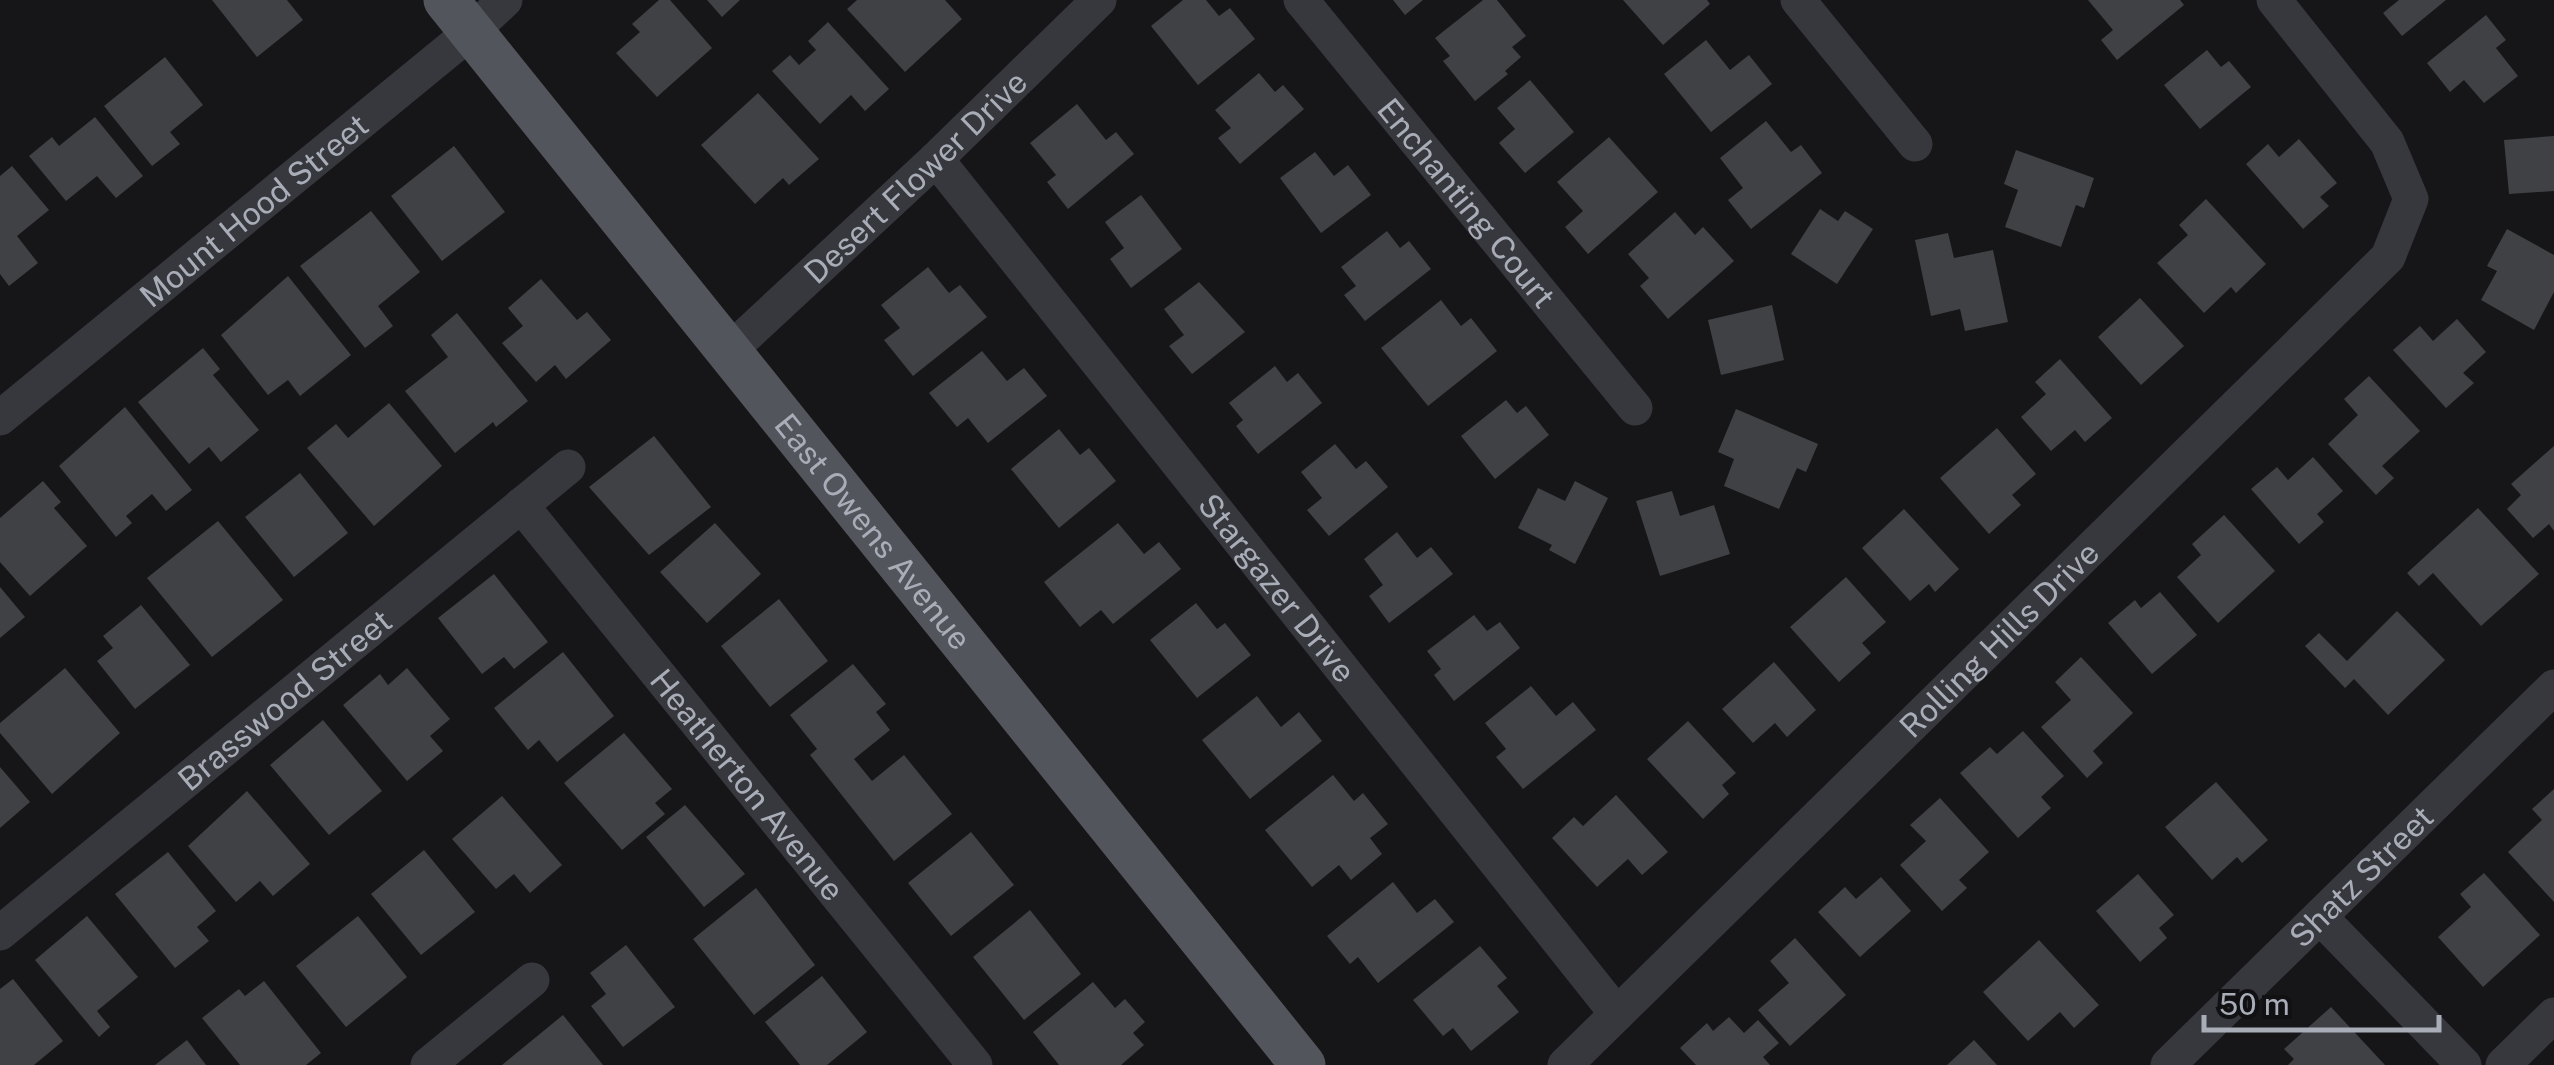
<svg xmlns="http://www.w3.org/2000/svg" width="2554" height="1065" viewBox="0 0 2554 1065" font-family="'Public Sans',sans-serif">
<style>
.building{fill:#404145}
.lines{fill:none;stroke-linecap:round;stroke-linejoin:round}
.minor{stroke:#37383d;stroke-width:35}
.major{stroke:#53555c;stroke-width:45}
.labels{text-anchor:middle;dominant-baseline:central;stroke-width:8;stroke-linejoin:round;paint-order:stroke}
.street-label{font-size:32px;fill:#a8adb8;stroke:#111113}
</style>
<rect width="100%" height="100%" fill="#161618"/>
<!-- building -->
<path class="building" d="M212,0H287L303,20L257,57Z
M659,0H670L712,48L657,97L616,53L640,32L632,24Z
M707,0H740L722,17Z
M857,0H945L962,19L905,72L847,9Z
M1183,0H1206L1219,16L1230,8L1255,39L1198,85L1151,26Z
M1393,0H1423L1405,15Z
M1483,0H1497L1526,36L1512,47L1521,57L1505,71L1508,74L1475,101L1443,61L1450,56L1435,38Z
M1623,0H1707L1710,4L1663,45Z
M2088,0H2180L2184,5L2117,60L2101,40L2113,30Z
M2399,0H2446L2402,36L2383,13Z
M2486,15L2506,40L2496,48L2518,76L2484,103L2464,80L2450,92L2427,63Z
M828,22L889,89L865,111L851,95L820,124L772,71L790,55L799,65L816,50L808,41Z
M1706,40L1730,70L1749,55L1772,84L1711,132L1664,74Z
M2207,50L2221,67L2229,61L2251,87L2200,129L2164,85Z
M165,57L203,105L170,132L180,144L152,166L104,106Z
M1259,73L1275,92L1283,85L1304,109L1240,164L1218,138L1231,128L1215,110Z
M1530,80L1574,132L1525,173L1499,143L1515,129L1497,108Z
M758,93L819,159L789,185L783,178L755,204L701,145Z
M1077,104L1106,140L1116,132L1134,154L1068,209L1047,182L1056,175L1030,143Z
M95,117L143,176L116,198L97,176L66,201L29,156L52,137L59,146Z
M1766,121L1791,152L1801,145L1822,173L1751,229L1728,200L1743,188L1720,158Z
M2554,136V191L2509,194L2504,140Z
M1609,137L1658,192L1588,254L1565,227L1583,211L1557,182Z
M2299,139L2337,183L2320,197L2329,206L2303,229L2246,164L2268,144L2279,157Z
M454,146L505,212L442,261L391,196Z
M2016,150L2094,178L2084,208L2076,205L2061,247L2005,227L2018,190L2004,184Z
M1315,152L1334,176L1348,165L1371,195L1321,233L1280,178Z
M12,166L49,210L17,236L38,263L9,286L0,274V176Z
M1141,195L1182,249L1131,288L1110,259L1124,248L1105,222Z
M2206,199L2266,264L2236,293L2231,287L2204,313L2157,263L2188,235L2179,225Z
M1820,209L1838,221L1845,211L1873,229L1837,284L1791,254Z
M371,211L420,272L378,306L393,326L365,348L300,266Z
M1675,212L1695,235L1703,227L1734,261L1668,319L1640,286L1649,278L1628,254Z
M2507,229L2554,255V292L2534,330L2481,300L2497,271L2487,266Z
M1387,231L1400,248L1409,241L1431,269L1365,321L1344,295L1356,286L1341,267Z
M1948,233L1954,258L1993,250L2008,322L1965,331L1960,309L1931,316L1915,240Z
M928,267L949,293L960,285L987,317L913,376L884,340L900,328L881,305Z
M288,276L351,355L300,396L288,380L268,395L221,335Z
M541,279L577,320L587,312L611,340L566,379L555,365L536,382L502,343L523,326L508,308Z
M1199,282L1245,332L1192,374L1169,346L1184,335L1164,309Z
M2140,298L2184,346L2141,385L2098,337Z
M1441,300L1461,326L1471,318L1497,351L1428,406L1381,348Z
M1772,305L1784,360L1721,375L1708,320Z
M457,313L528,401L496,427L493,422L455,453L405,391L448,357L431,335Z
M2457,319L2486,352L2463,373L2474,383L2446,408L2393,350L2420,326L2433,341Z
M203,348L220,369L213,375L259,430L221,462L209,447L189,464L138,402Z
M982,351L1007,381L1024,368L1047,396L988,443L968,418L957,427L929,393Z
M2060,359L2112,418L2085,442L2075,430L2051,451L2021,417L2046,394L2035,382Z
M1275,366L1287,382L1298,373L1322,403L1258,454L1236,426L1243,420L1229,403Z
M2369,376L2420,431L2382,466L2394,478L2376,495L2328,444L2358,415L2344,399Z
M1506,400L1517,413L1526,406L1549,435L1495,479L1461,436Z
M389,403L442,466L374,526L307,448L336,424L348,438Z
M125,407L192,490L166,511L152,494L126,516L132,523L116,537L59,466Z
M1736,409L1818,444L1806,472L1797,468L1779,509L1724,486L1734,459L1718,452Z
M1997,428L2036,474L2012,495L2021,505L1989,534L1940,478Z
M1059,429L1080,455L1089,448L1116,481L1059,528L1011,469Z
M654,436L711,507L649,555L589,487Z
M1335,444L1356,469L1366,461L1388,487L1329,536L1307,510L1322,498L1301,472Z
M2554,446V531L2549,524L2533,538L2507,509L2521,495L2511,484Z
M2313,457L2343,491L2317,514L2324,522L2299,544L2251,489L2277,467L2288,480Z
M300,473L348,533L294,577L245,517Z
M43,481L61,502L54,508L87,546L30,596L0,562V518Z
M1575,481L1608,498L1575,564L1549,550L1552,545L1518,528L1538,488L1565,501Z
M1672,491L1680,516L1714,505L1730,554L1660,576L1636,501Z
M2478,508L2539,574L2481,626L2433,573L2419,586L2407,573Z
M1904,509L1959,569L1935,592L1929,584L1910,601L1862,548Z
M2224,515L2275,571L2218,623L2177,577L2201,555L2192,544Z
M218,521L283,600L212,657L147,578Z
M715,523L761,574L707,623L660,572Z
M1118,523L1144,554L1159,542L1181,569L1113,624L1101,610L1080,627L1044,582Z
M1397,532L1417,558L1431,547L1453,574L1389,623L1369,596L1383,585L1364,559Z
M494,574L548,642L514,669L504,657L482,674L438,618Z
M1846,577L1886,622L1862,643L1871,653L1839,682L1790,627Z
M0,587L25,617L0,638Z
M2160,592L2197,635L2152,674L2108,623L2135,600L2141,608Z
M779,599L828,661L770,707L721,646Z
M1196,603L1217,629L1225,623L1251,655L1197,698L1150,640Z
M141,605L190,665L135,709L97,661L113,648L103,636Z
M2397,611L2445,660L2388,715L2354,679L2345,688L2305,646L2319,633L2347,661Z
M1474,615L1487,631L1500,622L1520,648L1454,701L1434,675L1441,669L1427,651Z
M563,652L614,716L557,762L539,740L528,750L494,708Z
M2081,657L2133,713L2093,751L2103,763L2087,778L2041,727L2071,700L2055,682Z
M1774,662L1816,710L1787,737L1775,723L1753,743L1722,709Z
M853,664L886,704L876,712L890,730L854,759L872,781L904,755L952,814L894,861L810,755L817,749L790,715Z
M65,668L120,733L52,794L0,733V723Z
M407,668L450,719L430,736L443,751L407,781L343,705L380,674L388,685Z
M1531,686L1556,716L1573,702L1596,730L1523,789L1496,757L1506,749L1485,723Z
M1257,696L1281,727L1299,712L1322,741L1250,799L1202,740Z
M323,720L382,791L329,835L270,765Z
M1688,721L1736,773L1722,785L1729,794L1703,819L1647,759Z
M2023,731L2064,776L2041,797L2051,808L2018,838L1960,773L1990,747L1997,754Z
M624,733L672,789L655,803L665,814L622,850L564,783Z
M0,767L30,802L0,828Z
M1333,775L1354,801L1363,793L1388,824L1370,838L1382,854L1351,880L1339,865L1312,887L1265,830Z
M2216,782L2268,840L2242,863L2237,857L2212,880L2165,827Z
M2554,789V902L2508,852L2542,820L2532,809Z
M247,791L310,864L273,896L260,881L236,902L188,846Z
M1616,795L1668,852L1642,875L1628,859L1597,887L1552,838L1574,817L1583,826Z
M502,796L562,865L530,893L514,874L496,889L452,839Z
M1940,798L1989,852L1959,880L1967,888L1942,911L1900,865L1926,841L1910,825Z
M685,805L745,874L704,907L646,837Z
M971,832L1014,885L951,936L908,883Z
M424,850L475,912L421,955L371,894Z
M168,852L216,911L197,927L209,941L175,968L115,894Z
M2484,873L2540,935L2483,987L2438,937L2471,907L2460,894Z
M2138,874L2174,915L2159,928L2167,938L2140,962L2096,911Z
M1881,877L1911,911L1860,957L1818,912L1845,887L1856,899Z
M1393,882L1417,913L1435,899L1454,922L1378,983L1358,957L1350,964L1327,936Z
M756,888L815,965L754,1015L693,939Z
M1030,910L1081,974L1024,1020L973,957Z
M87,916L138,977L97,1011L110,1027L99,1037L35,960Z
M358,916L407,977L346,1027L296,966Z
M1795,938L1846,995L1790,1046L1758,1010L1789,983L1770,961Z
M2039,940L2099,1005L2074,1028L2060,1012L2028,1041L1983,992Z
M626,945L675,1007L623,1047L591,1006L606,994L590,973Z
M1480,946L1507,978L1497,986L1519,1012L1471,1051L1453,1028L1443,1036L1413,1000Z
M822,976L867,1032L827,1065H800L765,1022Z
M13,979L63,1041L34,1065H0V989Z
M264,981L321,1053L306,1065H240L202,1018L239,989L245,996Z
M1093,982L1115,1008L1125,999L1145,1022L1133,1033L1144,1045L1121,1065H1059L1033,1032Z
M2331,1007L2385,1065H2288L2294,1059L2284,1049Z
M563,1015L603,1065H502Z
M1729,1017L1744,1033L1758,1020L1779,1043L1763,1057L1770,1065H1696L1680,1048L1707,1023L1713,1031Z
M187,1040L206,1065H155Z
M1974,1040L1997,1065H1947Z"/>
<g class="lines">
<!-- minor -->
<g class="minor">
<path id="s1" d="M1301,0L1635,408"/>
<path d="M1798,0L1915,144"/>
<path id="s2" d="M936,159L1617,1014"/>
<path id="s3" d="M729,351L936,159L1099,0"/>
<path id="s4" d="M0,418L472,31L505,0"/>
<path id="s5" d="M521,505L975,1065"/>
<path d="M2320,917L2464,1065"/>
<path id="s6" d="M0,933L568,467"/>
<path d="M428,1065L532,980"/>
<path id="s7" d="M1565,1065L2388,257L2411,199L2387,142L2274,0"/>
<path id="s8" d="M2168,1065L2554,687"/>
<path d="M2503,1065L2554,1015"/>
</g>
<!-- major -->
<path class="major" id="s9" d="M446,0L1303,1065"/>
</g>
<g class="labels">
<!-- street labels -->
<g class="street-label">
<text stroke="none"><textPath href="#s3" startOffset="255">Desert Flower Drive</textPath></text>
<text stroke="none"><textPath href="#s1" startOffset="262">Enchanting Court</textPath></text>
<text stroke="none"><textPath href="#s4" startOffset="328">Mount Hood Street</textPath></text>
<text stroke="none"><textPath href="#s9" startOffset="682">East Owens Avenue</textPath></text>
<text stroke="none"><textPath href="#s2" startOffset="548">Stargazer Drive</textPath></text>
<text stroke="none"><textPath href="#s7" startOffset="608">Rolling Hills Drive</textPath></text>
<text stroke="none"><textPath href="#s6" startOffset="368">Brasswood Street</textPath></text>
<text stroke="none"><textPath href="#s5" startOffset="360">Heatherton Avenue</textPath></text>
<text stroke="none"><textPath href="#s8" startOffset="270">Shatz Street</textPath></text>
</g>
</g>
<!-- scale -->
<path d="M2204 1015v15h235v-15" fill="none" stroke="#a8adb8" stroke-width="5"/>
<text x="2219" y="1015" font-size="30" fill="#a8adb8" stroke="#111113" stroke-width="8" paint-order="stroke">50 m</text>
</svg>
